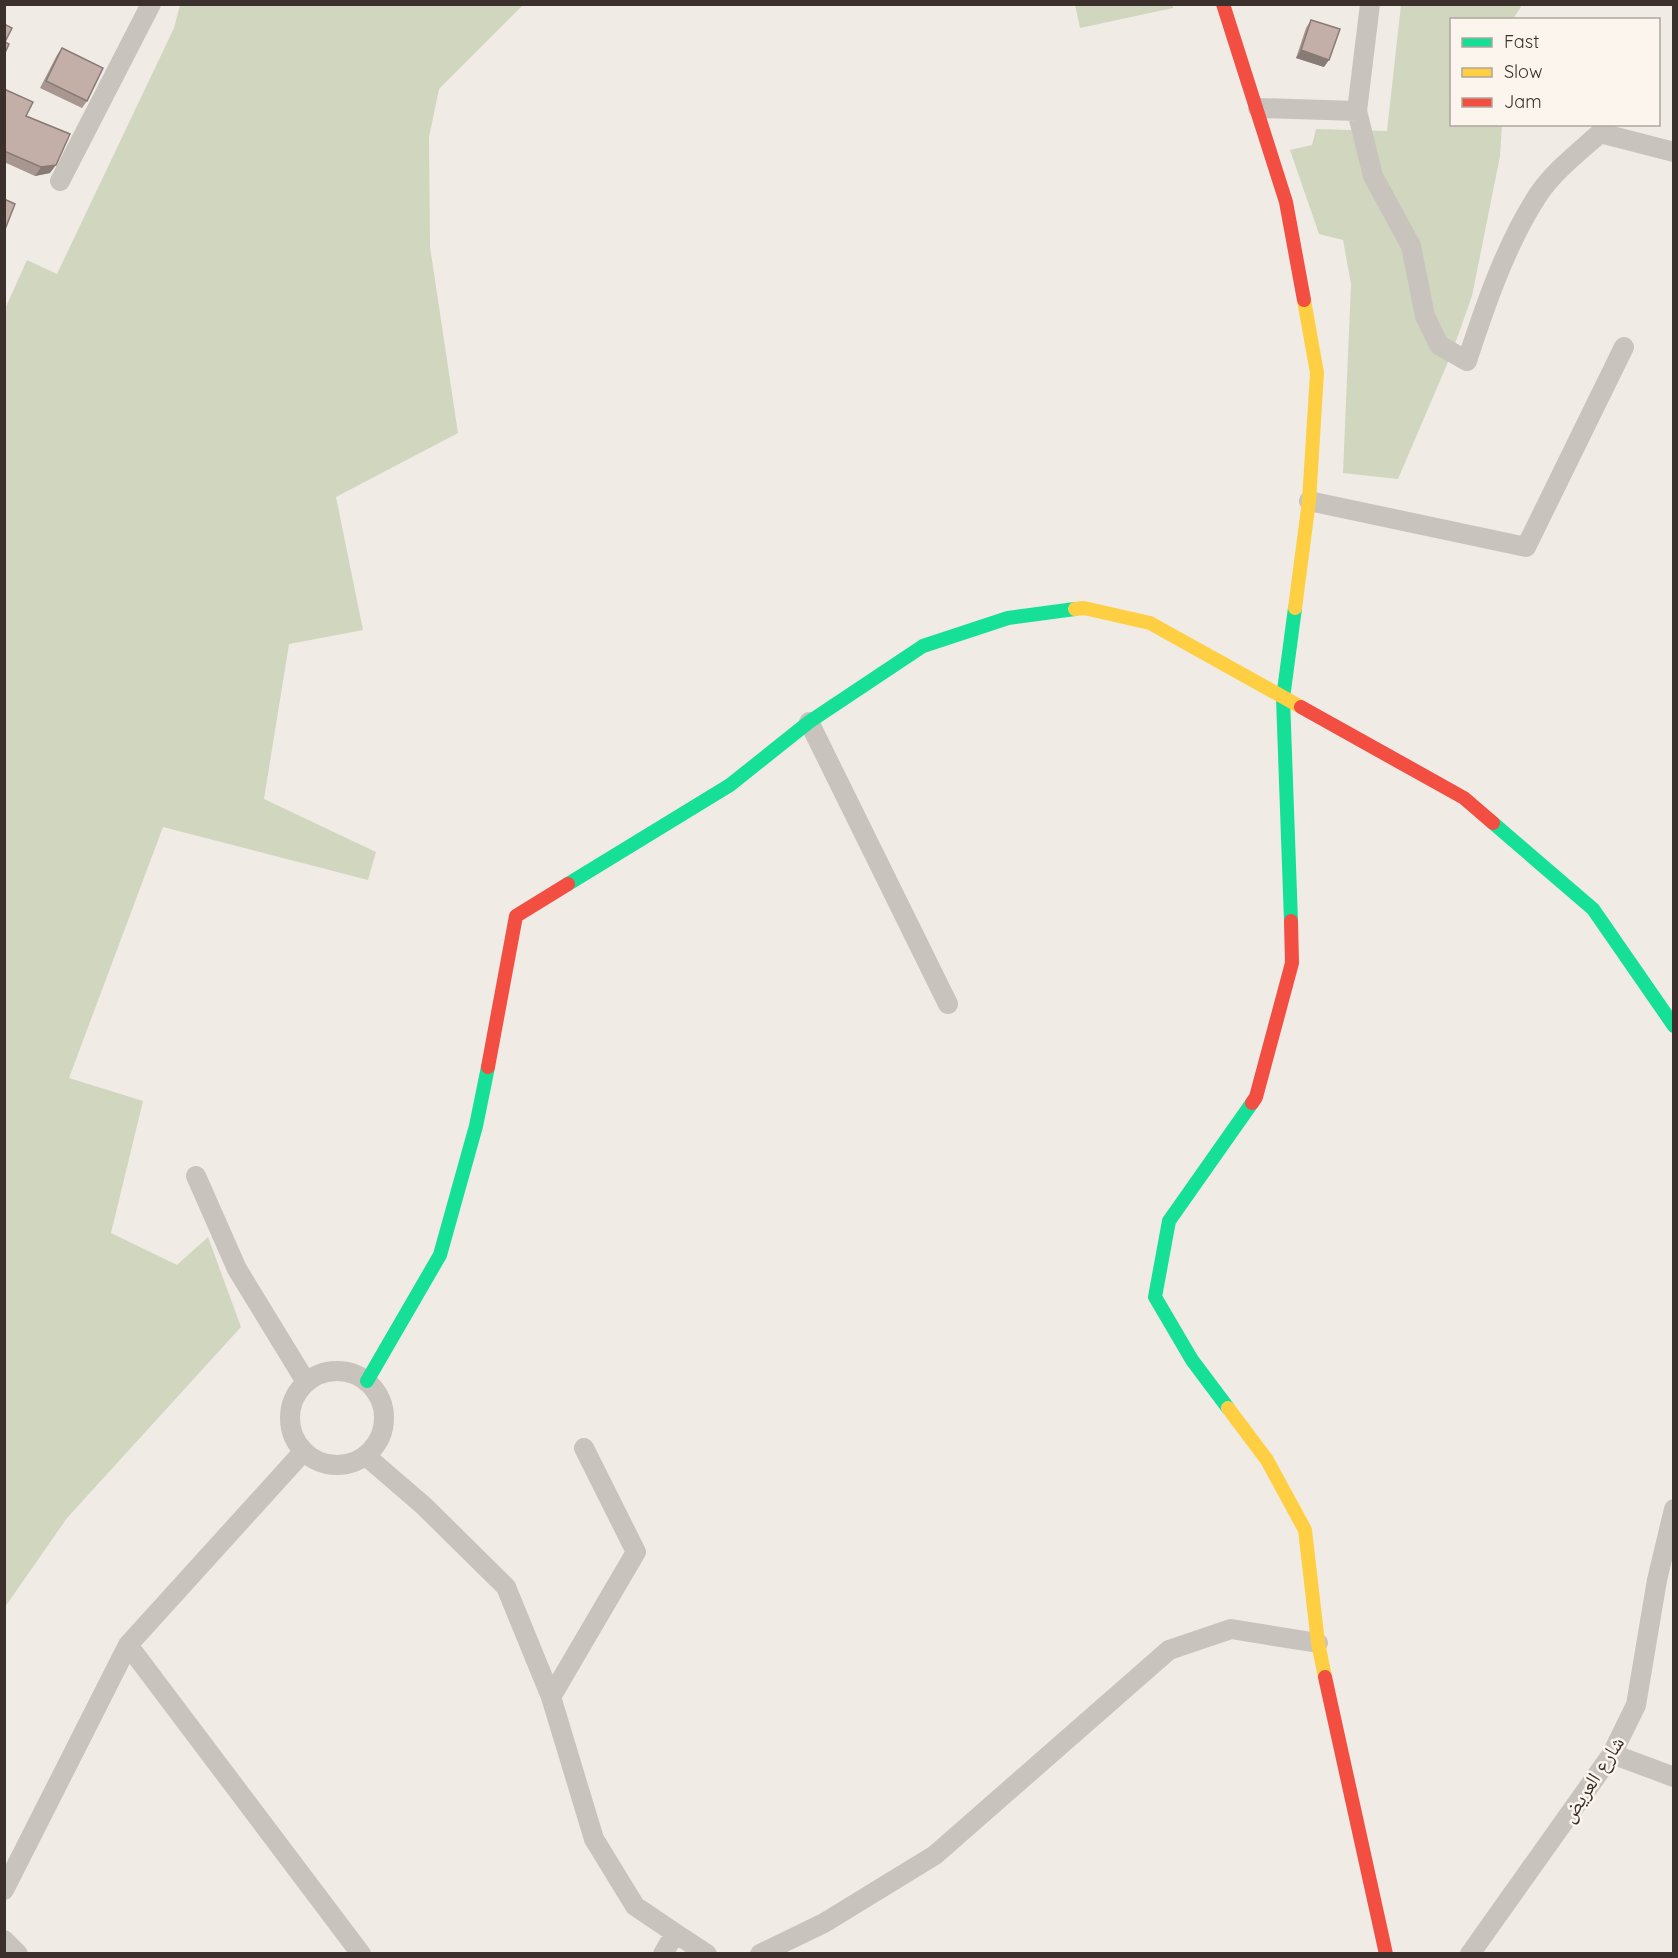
<svg xmlns="http://www.w3.org/2000/svg" width="1678" height="1958" viewBox="0 0 1678 1958" font-family="Quicksand,'Noto Naskh Arabic',sans-serif">
<style>
.green{fill:#d1d6bf}
.lines{fill:none;stroke-linecap:round;stroke-linejoin:round}
.street{stroke:#c9c3be;stroke-width:20}
.fast{stroke:#16e098;stroke-width:14}
.slow{stroke:#ffcf43;stroke-width:14}
.jam{stroke:#f24e42;stroke-width:14}
.wall{fill:#a89690}
.shaded-wall{fill:#887a75}
.building{fill:#c3afa7;stroke:#887a75;stroke-width:1.5}
.labels{text-anchor:middle;dominant-baseline:central;stroke-width:5;stroke-linejoin:round;paint-order:stroke}
.street-label{font-size:20px;fill:#3b302b;stroke:#fbf5ee}
</style>
<rect width="100%" height="100%" fill="#f0ebe5"/>
<!-- green -->
<path class="green" d="M180,5H523L439,89L429,137L430,247L458,433L336,497L363,630L289,644L264,799L376,852L368,880L163,827L69,1078L143,1101L111,1233L177,1265L208,1237L241,1327L67,1518L5,1607V309L27,260L57,274L174,28Z
M1173,5V8L1080,28L1075,5Z
M1401,5H1522L1513,19L1452,20V124L1502,125L1500,156L1472,296L1451,355L1398,479L1343,473L1351,284L1343,240L1319,234L1290,150L1312,145L1316,129L1387,131Z"/>
<g class="lines">
<!-- street -->
<path class="street" d="M1258,108L1357,111L1370,4
M1357,111L1373,176L1411,246L1425,316L1439,345L1467,361C1485,306 1506,244 1538,195C1554,171 1579,152 1600,133L1674,152
M60,181L151,4
M1309,501L1526,547L1624,347
M809,722L948,1004
M196,1176L237,1269L306,1382
M290 1418a47 47 0 1 1 94 0a47 47 0 1 1-94 0Z
M366,1456L424,1506L506,1587L551,1697L594,1839L635,1906L675,1933
M128,1645L361,1954
M551,1697L636,1552L584,1448
M1612,1754L1674,1777
M4,1890L128,1645L303,1452
M4,1940L18,1954
M663,1954L675,1933L707,1954
M760,1954L824,1923L935,1855L1169,1650L1231,1629L1318,1643
M1470,1954L1612,1754L1636,1705L1657,1580L1674,1509"/>
<!-- fast -->
<path class="fast" d="M1493,823L1593,909L1674,1026
M568,884L730,785L809,722L923,646L1008,618L1075,609
M1291,921L1283,698L1295,608
M367,1381L440,1255L476,1126L488,1067
M1228,1408L1192,1360L1155,1297L1169,1221L1252,1103"/>
<!-- slow -->
<path class="slow" d="M1295,608L1309,501L1317,373L1304,300
M1075,609L1084,608L1150,623L1301,707
M1228,1408L1267,1460L1305,1530L1318,1643L1325,1677"/>
<!-- jam -->
<path class="jam" d="M1223,4L1286,202L1304,300
M1301,707L1464,798L1493,823
M488,1067L516,916L568,884
M1252,1103L1256,1097L1292,963L1291,921
M1325,1677L1386,1954"/>
</g>
<!-- wall -->
<path class="wall" d="M1311,20L1324,67L1296,58L1306,28Z
M62,48L87,101L82,108L40,88L57,55Z
M4,89L26,116L50,173L35,176L4,162Z"/>
<!-- shaded-wall -->
<path class="shaded-wall" d="M1301,50L1329,60L1324,67L1296,58Z
M56,165L50,173L35,176L41,167Z"/>
<!-- building -->
<path class="building" d="M1311,20L1340,29L1329,60L1301,50Z
M4,24L12,28L5,42L9,44L4,55Z
M62,48L103,68L87,101L46,81Z
M4,89L33,102L26,116L70,134L56,165L41,167L4,151Z
M4,199L15,204L4,232Z"/>
<g class="labels">
<!-- street labels -->
<g class="street-label">
<text transform="translate(1592 1779) rotate(-57)">شارع العريض</text>
</g>
</g>
<!-- border -->
<rect width="1678" height="1958" fill="none" stroke="#3b302b" stroke-width="12"/>
<!-- legend -->
<rect x="1450" y="18" width="210" height="108" fill="#fbf5ee" stroke="#aea6a0" stroke-width="1.5"/>
<rect x="1462" y="38" width="30" height="9" fill="#16e098" stroke="#aea6a0" stroke-width="1.5"/>
<text x="1504" y="48" font-size="18" fill="#3b302b">Fast</text>
<rect x="1462" y="68" width="30" height="9" fill="#ffcf43" stroke="#aea6a0" stroke-width="1.5"/>
<text x="1504" y="78" font-size="18" fill="#3b302b">Slow</text>
<rect x="1462" y="98" width="30" height="9" fill="#f24e42" stroke="#aea6a0" stroke-width="1.5"/>
<text x="1504" y="108" font-size="18" fill="#3b302b">Jam</text>
</svg>
